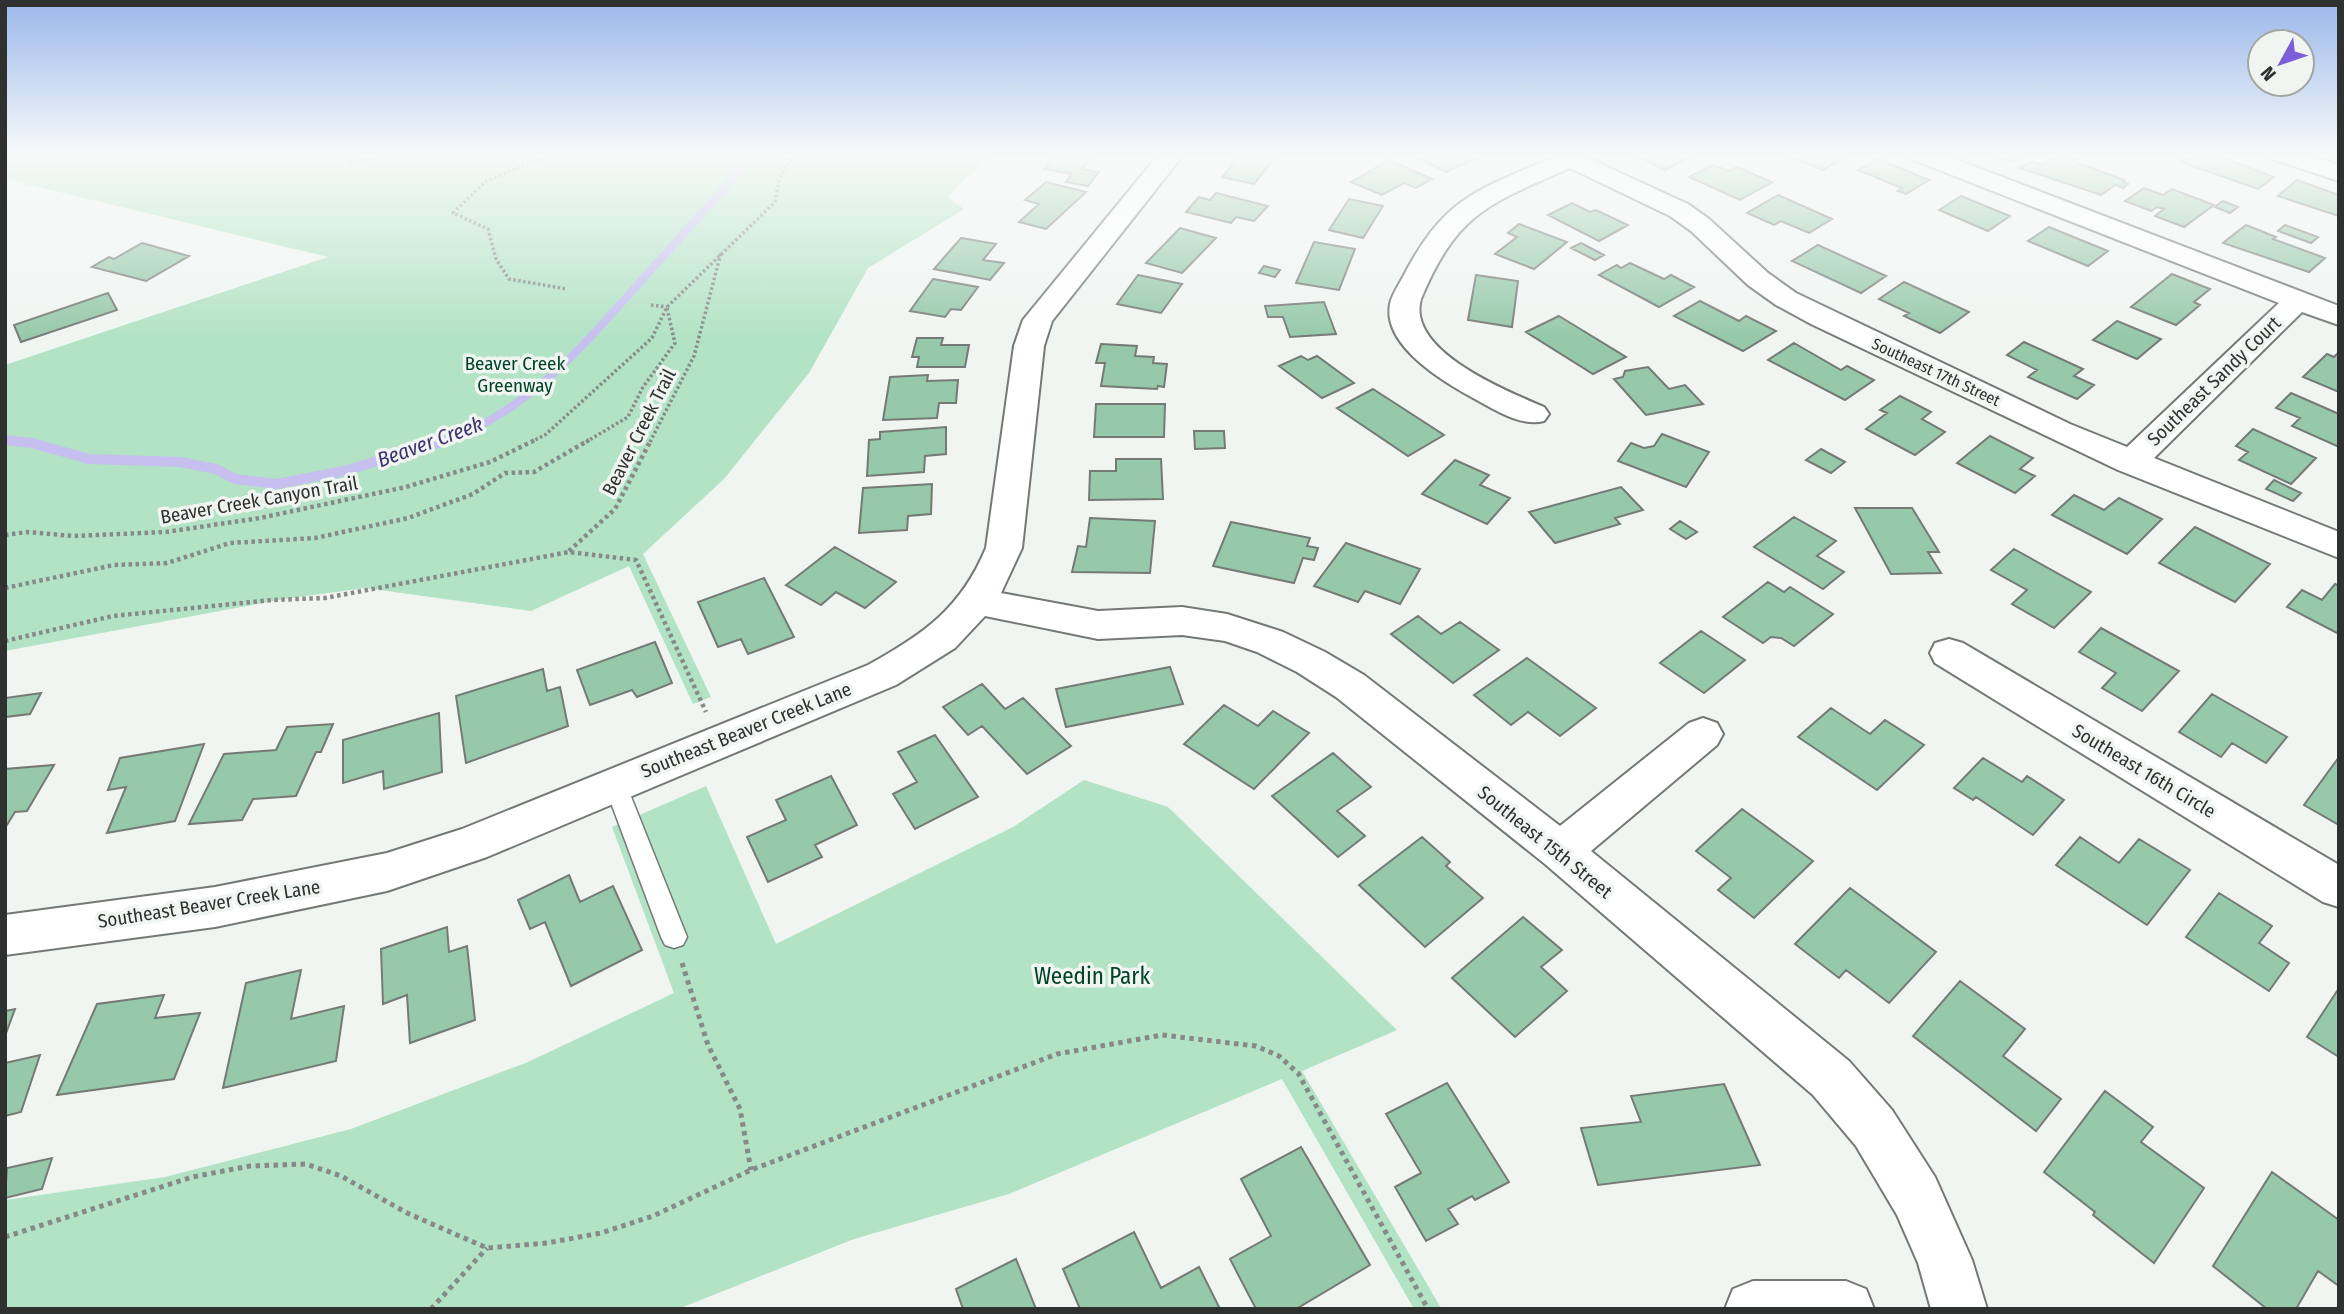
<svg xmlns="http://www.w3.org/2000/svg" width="2344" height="1314" viewBox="0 0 2344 1314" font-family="'Fira Sans Condensed',sans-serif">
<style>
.green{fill:#b2e3c4}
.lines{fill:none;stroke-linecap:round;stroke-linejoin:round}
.stream-far1{stroke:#c6bff0;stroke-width:8}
.stream{stroke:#c6bff0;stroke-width:10}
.building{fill:#96c9aa;stroke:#767a77;stroke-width:2}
.service-casing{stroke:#757976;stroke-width:3}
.minor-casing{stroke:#757976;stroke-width:4}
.path-far2{stroke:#878a89;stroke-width:3.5;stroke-dasharray:2.5 2.5;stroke-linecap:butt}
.path-far1{stroke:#878a89;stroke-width:4.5;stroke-dasharray:3.5 3.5;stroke-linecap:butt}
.path{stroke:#878a89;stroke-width:5;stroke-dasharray:4.5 4.5;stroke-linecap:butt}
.service{fill:#fff;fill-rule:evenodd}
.minor{fill:#fff;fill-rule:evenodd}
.labels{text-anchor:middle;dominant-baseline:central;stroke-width:7;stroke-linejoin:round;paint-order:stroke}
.far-street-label{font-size:16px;fill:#2f3130;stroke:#f0f5f2}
.park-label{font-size:19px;fill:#014326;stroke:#f0f5f2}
.street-label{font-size:19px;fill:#2f3130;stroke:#f0f5f2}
.water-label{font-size:21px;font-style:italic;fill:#40326d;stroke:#f0f5f2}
.near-park-label{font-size:23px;fill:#014326;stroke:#f0f5f2}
</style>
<rect width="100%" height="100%" fill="#f0f5f2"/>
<!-- green -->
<path class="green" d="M5,154H992L947,197L964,209L868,268L809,373L724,479L643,554L711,697L693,704L629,566L531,611L365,588L284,599L5,651V365L328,257L5,179Z
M1084,780L1168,807L1397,1030L1302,1071L1441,1308L1414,1309L1282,1079L1009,1194L854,1239L678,1309H5V1200L165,1177L351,1129L528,1062L674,993L612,827L706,786L776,944L1013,827Z"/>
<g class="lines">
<!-- stream-far1 -->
<path class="stream-far1" d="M5,440L21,442
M444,442C526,411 576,354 633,290C667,252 702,213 736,175L748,154"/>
<!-- stream -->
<path class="stream" d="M5,440L32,443L89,459L180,462L216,469L235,479L277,484L344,471L449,440"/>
</g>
<!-- building -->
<path class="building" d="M1057,154H1094L1082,169L1099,172L1088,186L1066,182L1072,174L1044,169Z
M1241,154H1270L1277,155L1254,184L1222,177Z
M1433,154H1486L1446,172L1420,159Z
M1634,154H1687L1692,156L1665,170Z
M1784,154H1851L1823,170Z
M1990,154H2025L2012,162Z
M2059,154L2077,159L2073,161L2124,180L2122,181L2128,184L2123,188L2115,185L2101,195L2020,168L2032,161L2042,165Z
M2192,154H2213L2274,177L2258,189L2181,162Z
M1878,159L1929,180L1906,194L1898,191L1902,188L1858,170Z
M1389,160L1432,179L1416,188L1404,183L1382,195L1351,182Z
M1713,165L1729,171L1737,167L1772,182L1740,200L1689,177Z
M2297,180L2339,195V216L2278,196Z
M1046,182L1086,192L1046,229L1019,222L1039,204L1025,200Z
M2144,188L2163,195L2172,189L2214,205L2184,227L2155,216L2164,209L2157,207L2151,211L2125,201Z
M1216,193L1268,206L1254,221L1236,217L1231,223L1186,212L1199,197L1210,200Z
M1778,195L1832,219L1809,233L1781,221L1774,225L1747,213Z
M1961,196L2010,216L1988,231L1939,210Z
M1349,199L1383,206L1363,238L1329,230Z
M2223,201L2238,207L2230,213L2215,207Z
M1572,203L1590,212L1596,210L1628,225L1599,241L1548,215Z
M1519,224L1567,242L1534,269L1495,254L1517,237L1508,233Z
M2246,225L2276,237L2273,239L2325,258L2309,272L2223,243Z
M2285,225L2318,237L2311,243L2278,231Z
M2049,227L2108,251L2088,266L2028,241Z
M1180,228L1216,238L1182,273L1146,263Z
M961,238L996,244L983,260L1004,263L990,280L934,269Z
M1314,242L1355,249L1339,290L1296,283Z
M142,243L189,256L146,281L92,267L109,257L114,259Z
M1581,243L1604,255L1595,260L1571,248Z
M1818,245L1886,276L1861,293L1792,261Z
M1630,263L1664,279L1671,275L1694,287L1659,307L1599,275L1617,265L1621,268Z
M1264,266L1280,270L1275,277L1259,273Z
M2172,274L2210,289L2194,302L2200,305L2176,325L2131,307Z
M1138,275L1182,284L1161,313L1117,304Z
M1476,275L1518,281L1512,327L1468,320Z
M933,279L978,287L961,310L951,309L945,317L910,311Z
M1904,282L1969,312L1940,333L1904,316L1909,313L1879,299Z
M108,293L117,310L21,342L14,325Z
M1700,301L1739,321L1746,316L1776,331L1743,351L1674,316Z
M1324,302L1336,334L1290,337L1283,317H1268L1265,306Z
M1559,316L1626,357L1593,374L1526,332Z
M2117,321L2161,339L2137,359L2093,340Z
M917,338H943L941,345H969L965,367H917L919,357H912Z
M2024,342L2083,369L2074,376L2094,385L2077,399L2028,377L2037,370L2007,355Z
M1794,343L1841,370L1847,366L1874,380L1845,400L1768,360Z
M1101,344L1137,346L1135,356L1154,357L1153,363L1167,364L1164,387L1158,386L1157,389L1101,386L1105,363H1096Z
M2339,352V392L2303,377L2327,354L2334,357Z
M1301,356L1308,360L1317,356L1354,383L1322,398L1279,366Z
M1648,367L1669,389L1685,385L1703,404L1646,415L1614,379L1623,377L1625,371Z
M928,375L927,381L958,380L956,403H939L937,418L883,420L890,377Z
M1373,389L1444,435L1408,456L1337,408Z
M2291,393L2339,414V447L2292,426L2300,418L2276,408Z
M1900,396L1931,412L1922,419L1945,432L1915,455L1866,429L1887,413L1880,410Z
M1096,404H1165L1164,437H1094Z
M946,427V454L925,456L924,472L867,476L869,440L880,439V432Z
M2253,429L2316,458L2291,484L2239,460L2248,452L2236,446Z
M1194,431H1224L1225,448L1195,449Z
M1662,434L1709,452L1686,487L1618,461L1631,443L1644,448L1654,446Z
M1990,436L2033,458L2020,469L2035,476L2015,493L1957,463Z
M1821,449L1845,462L1831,473L1806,460Z
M1116,459H1161L1163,499L1089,500L1090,471H1116Z
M1455,460L1489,475L1480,485L1510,498L1487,524L1422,494Z
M2274,480L2301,493L2293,501L2266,489Z
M932,484L931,514L908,516L907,530L859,533L863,488Z
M1621,487L1643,510L1615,518L1620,524L1555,543L1529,512Z
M2074,495L2104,510L2119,498L2162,519L2127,554L2052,515Z
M1855,508H1912L1939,552H1928L1941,573L1891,574Z
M1794,517L1836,541L1817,556L1844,572L1823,589L1754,547Z
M1090,518L1155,521L1150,573L1072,572L1078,546L1086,547Z
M1680,521L1697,532L1686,539L1670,529Z
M1231,522L1310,538L1307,546L1318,548L1314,560L1303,558L1294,583L1213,566Z
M2195,527L2270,564L2235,602L2159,563Z
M1346,543L1420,569L1400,604L1365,591L1358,602L1314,586Z
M835,547L896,582L865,608L836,592L821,605L786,585Z
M2014,549L2091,592L2054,628L2012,604L2027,590L1991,570Z
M764,578L794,637L748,654L741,639L718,647L698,602Z
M1768,582L1784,592L1790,587L1833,614L1794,646L1781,638L1771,637L1763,643L1723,617Z
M2335,584L2339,586V634L2287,607L2302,590L2322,600Z
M1418,616L1441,634L1460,622L1499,650L1453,683L1391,634Z
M2101,628L2179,671L2142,711L2102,688L2116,673L2079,652Z
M1701,631L1745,660L1704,693L1660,663Z
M655,642L672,683L637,697L632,690L590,705L577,670Z
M1527,658L1596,708L1560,736L1528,712L1511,725L1474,695Z
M1170,667L1183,704L1066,727L1056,689Z
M543,669L547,691L560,687L568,726L466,763L456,696Z
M982,684L1005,709L1023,698L1071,746L1027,774L982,726L968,735L943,707Z
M41,693L30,714L5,717V698Z
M2212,694L2287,737L2266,763L2232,743L2221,757L2179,732Z
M1224,705L1258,726L1273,711L1309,733L1254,789L1184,744Z
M1831,708L1870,734L1885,720L1924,745L1877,790L1798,737Z
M439,713L442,772L384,789L383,771L343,783V740Z
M333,724L321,752H316L296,796L253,799L242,820L189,824L224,754L276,750L287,727Z
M935,735L978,797L915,829L893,794L917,782L898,752Z
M204,744L175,821L107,833L126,787L108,790L120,758Z
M1333,753L1371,787L1337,811L1365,836L1338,857L1272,796Z
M2339,757V825L2304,805Z
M1983,758L2022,782L2027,776L2064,800L2033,835L1976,797L1973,800L1954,788Z
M54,765L27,811L15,812L5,828V769Z
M831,776L857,825L815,845L822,857L768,882L747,837L786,820L776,800Z
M1742,809L1813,861L1754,918L1718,890L1731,878L1696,851Z
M1422,837L1450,862L1446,866L1483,898L1425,947L1359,885Z
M2080,837L2119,863L2139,839L2190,870L2147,925L2056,865Z
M569,875L580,902L613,886L642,950L571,986L545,922L530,929L518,900Z
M1850,888L1936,952L1889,1003L1846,970L1839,978L1795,944Z
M2219,893L2272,926L2259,943L2289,963L2269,991L2186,937Z
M1523,917L1562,950L1541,967L1567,991L1515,1037L1452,978Z
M447,927L449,952L467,946L475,1020L410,1043L407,995L383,1004L381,949Z
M301,970L291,1019L344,1006L336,1061L223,1088L246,983Z
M1960,981L2025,1029L2003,1056L2061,1099L2036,1131L1913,1036Z
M2339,988V1057L2307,1037Z
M164,995L155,1018L200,1013L174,1079L57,1095L97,1004Z
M15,1009L5,1036V1011Z
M40,1055L21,1112L5,1116V1063Z
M1447,1083L1509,1182L1475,1200L1472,1196L1448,1209L1458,1224L1426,1241L1395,1187L1421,1173L1386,1114Z
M1724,1084L1760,1165L1598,1185L1581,1128L1641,1122L1631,1096Z
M2105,1091L2153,1127L2141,1142L2204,1188L2154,1263L2093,1215L2095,1212L2044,1172Z
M1301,1147L1370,1265L1296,1309H1256L1230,1259L1271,1236L1241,1179Z
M52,1158L42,1189L5,1198L7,1168Z
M2272,1172L2339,1220V1286L2318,1271L2296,1309H2267L2213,1266Z
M1134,1232L1161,1288L1199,1267L1220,1309H1080L1063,1269Z
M1016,1259L1036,1309H963L956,1289Z"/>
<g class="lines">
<defs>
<path id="service" d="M615,775L623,777L626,784L687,937L683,945L674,948L665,945L661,937L604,784L607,777Z"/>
<path id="minor" d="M1159,154H1184L1052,321L1044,346L1022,548L1001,593L1098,611L1182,607L1227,614L1283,632L1325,652L1364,675L1560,826L1689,723L1703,718L1717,723L1723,734L1717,745L1591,851L1849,1061L1892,1110L1935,1177L1972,1260L1987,1309H1931L1918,1263L1897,1215L1856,1146L1813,1095L1545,864L1336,697L1297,672L1257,652L1225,641L1182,635L1098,639L985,616L955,648L896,685L487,857L387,891L215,927L5,955V915L215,887L387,853L462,829L868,665C924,634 961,608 986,548L1014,346L1023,320Z
M1547,154H1579L1688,204L1709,219L1768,273L1796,293L2070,424L2127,447L2279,303L1911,159L1908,154H1942L2339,306V325L2302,312L2154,458L2339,532V558L2118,470L1811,324L1776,305L1748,285L1691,231L1670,216L1570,168C1488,204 1457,213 1421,299C1406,351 1507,391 1544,407L1549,414L1544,421C1521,427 1495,410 1475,399C1445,383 1382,346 1390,304C1392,294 1399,285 1404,275C1443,200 1475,190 1550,159Z
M2269,154H2305L2339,165V181L2272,159Z
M1949,639L1963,643L2339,865V907L2323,902L1935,663L1930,653L1935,643Z
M1753,1281H1846L1866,1289L1874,1309H1725L1733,1289Z"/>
</defs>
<!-- service casing -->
<use href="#service" class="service-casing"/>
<!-- minor casing -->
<use href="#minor" class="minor-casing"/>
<!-- path-far2 -->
<path class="path-far2" d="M356,154L348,159L349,163L401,154
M552,154L486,181L453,213L488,229L496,259L509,279L567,289
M651,305L667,307
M531,442L545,435L652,338L667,307L775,202L780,177L794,154
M586,442L628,417L643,387L675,343L667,308
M650,442L694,356L721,253"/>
<!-- path-far1 -->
<path class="path-far1" d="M5,535L27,532L73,536L166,532L260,518L406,487L490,462L535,440
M569,551L615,509L651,440
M5,588L114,565L167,563L230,543L315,538L408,518L473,494L505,473L534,472L589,440
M5,641L113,616L272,600L325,598L569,552L636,560L706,712"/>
<!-- path -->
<path class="path" d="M682,963L708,1045L740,1109L751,1170
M5,1237L192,1177L250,1166L306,1164L341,1176L407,1213L487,1248L547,1243L601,1233L653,1216L751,1170L1057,1054L1162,1035L1256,1046L1279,1056L1298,1073L1428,1309
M431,1309L487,1248"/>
<!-- service -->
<use href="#service" class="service"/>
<!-- minor -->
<use href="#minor" class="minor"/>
</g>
<!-- sky -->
<linearGradient id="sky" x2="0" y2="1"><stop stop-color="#9ab8eb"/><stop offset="0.46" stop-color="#f8faf9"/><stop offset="1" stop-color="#f8faf9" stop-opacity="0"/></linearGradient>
<rect width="2344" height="338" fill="url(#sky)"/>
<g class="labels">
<!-- far-street labels -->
<g class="far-street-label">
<text transform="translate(1936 372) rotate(25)">Southeast 17th Street</text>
</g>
<!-- park labels -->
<g class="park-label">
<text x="515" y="363">Beaver Creek<tspan x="515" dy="22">Greenway</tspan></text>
</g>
<!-- street labels -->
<g class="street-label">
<text transform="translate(2214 381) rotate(-44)">Southeast Sandy Court</text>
<text transform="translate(639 432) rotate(-63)">Beaver Creek Trail</text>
<text transform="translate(259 500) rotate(-10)">Beaver Creek Canyon Trail</text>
<text transform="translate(746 730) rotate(-22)">Southeast Beaver Creek Lane</text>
<text transform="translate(2144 771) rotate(31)">Southeast 16th Circle</text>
<text transform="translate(1545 842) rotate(39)">Southeast 15th Street</text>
<text transform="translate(209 904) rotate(-9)">Southeast Beaver Creek Lane</text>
</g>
<!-- water labels -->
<g class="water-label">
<text transform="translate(430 442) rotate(-20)">Beaver Creek</text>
</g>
<!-- near-park labels -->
<g class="near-park-label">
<text x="1092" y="976">Weedin Park</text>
</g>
</g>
<!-- border -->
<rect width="2344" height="1314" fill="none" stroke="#2f3130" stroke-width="14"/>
<!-- north arrow -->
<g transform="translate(2281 63) rotate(230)"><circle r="33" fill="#f0f5f2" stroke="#a3a7a4" stroke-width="2"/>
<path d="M0-5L12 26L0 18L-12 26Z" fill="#7d5ed9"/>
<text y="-10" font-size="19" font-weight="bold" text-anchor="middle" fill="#2f3130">N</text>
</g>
</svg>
